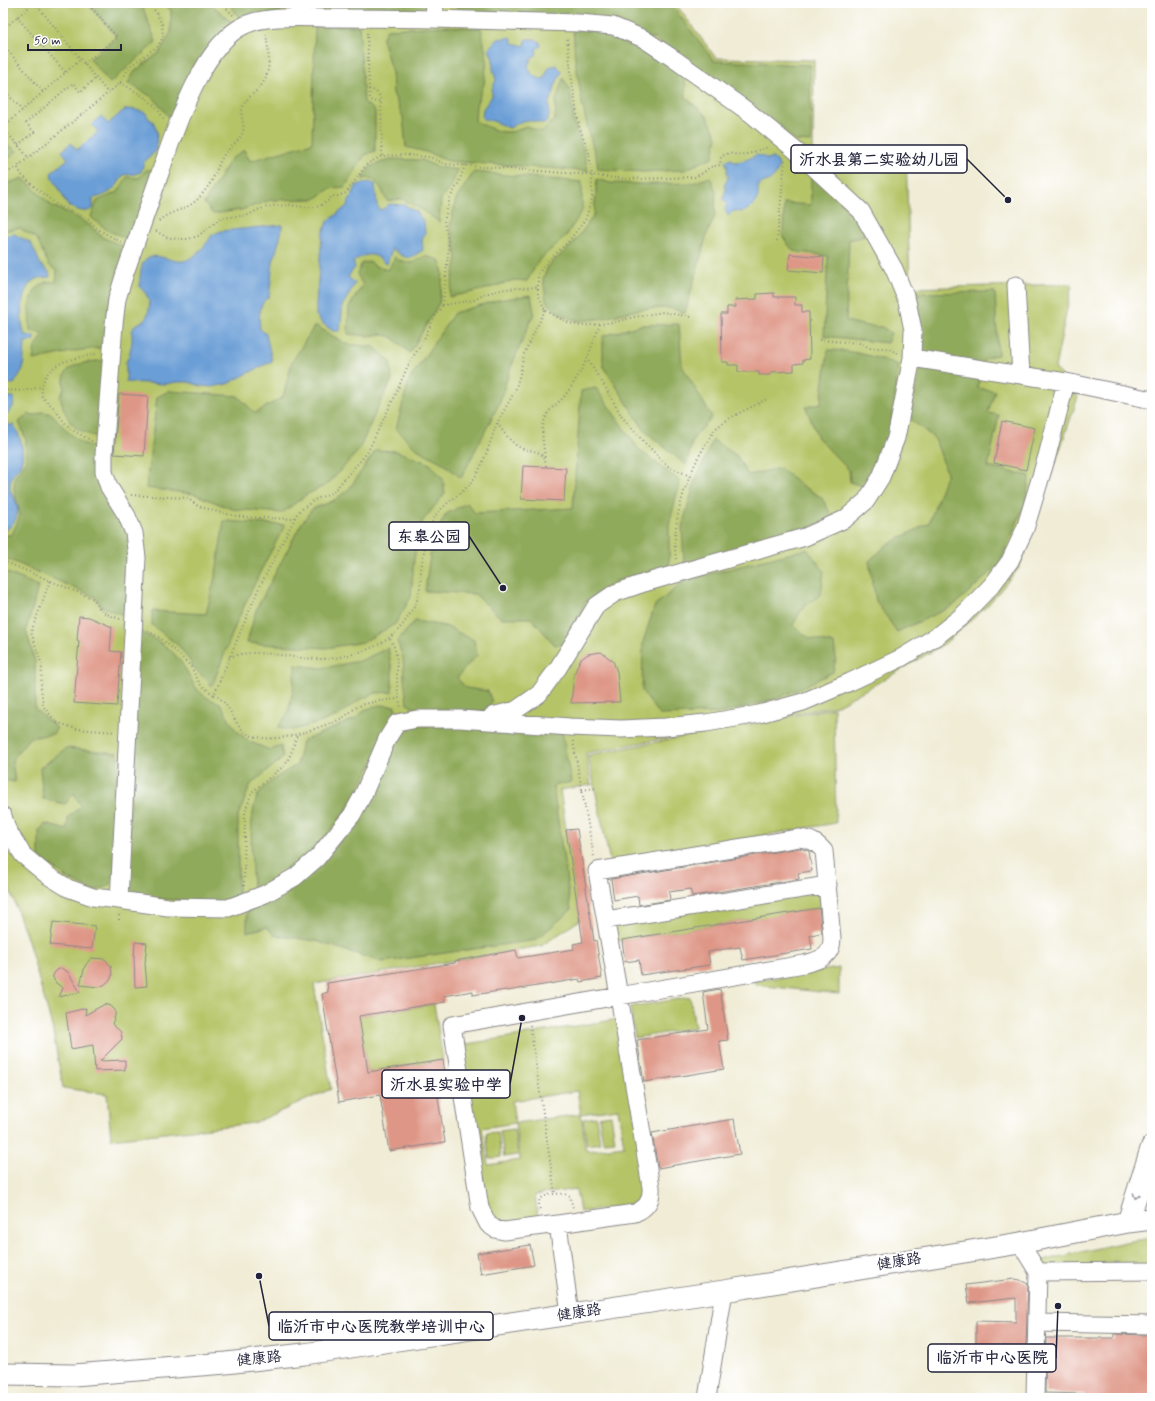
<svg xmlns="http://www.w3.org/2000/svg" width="1155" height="1401" viewBox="0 0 1155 1401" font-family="Mynerve,'LXGW WenKai TC',sans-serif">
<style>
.green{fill:#b5c466;stroke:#6c7350;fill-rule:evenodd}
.forest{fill:#90aa5b;stroke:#59664b}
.water{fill:#6b9ed6;stroke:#466088}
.building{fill:#de9686}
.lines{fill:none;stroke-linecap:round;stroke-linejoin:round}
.minor-casing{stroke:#898788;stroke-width:19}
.major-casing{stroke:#898788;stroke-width:23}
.path{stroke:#898788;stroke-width:2;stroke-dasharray:1 3;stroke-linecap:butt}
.minor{stroke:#fff;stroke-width:17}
.major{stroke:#fff;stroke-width:21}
.oneway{stroke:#9c9ca7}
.labels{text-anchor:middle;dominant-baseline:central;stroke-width:4;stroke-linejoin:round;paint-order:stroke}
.street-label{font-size:15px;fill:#22223b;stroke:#fff}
.leader{fill:none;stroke:#22223b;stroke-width:1.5}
.callout-dot{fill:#22223b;stroke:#fff;stroke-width:1.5}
.callout{fill:#fff;stroke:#22223b;stroke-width:1.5}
.callout-label{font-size:16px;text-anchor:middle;font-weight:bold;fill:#22223b}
</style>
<rect width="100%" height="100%" fill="#fff"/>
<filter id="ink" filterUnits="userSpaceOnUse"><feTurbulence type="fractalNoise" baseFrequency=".025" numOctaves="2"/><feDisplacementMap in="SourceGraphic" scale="8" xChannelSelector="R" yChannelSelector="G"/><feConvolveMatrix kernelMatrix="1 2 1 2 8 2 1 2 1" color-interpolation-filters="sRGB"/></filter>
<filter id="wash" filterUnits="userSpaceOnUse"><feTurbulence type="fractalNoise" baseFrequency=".012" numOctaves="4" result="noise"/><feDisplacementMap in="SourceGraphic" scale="16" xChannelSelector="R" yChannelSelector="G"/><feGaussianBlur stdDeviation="0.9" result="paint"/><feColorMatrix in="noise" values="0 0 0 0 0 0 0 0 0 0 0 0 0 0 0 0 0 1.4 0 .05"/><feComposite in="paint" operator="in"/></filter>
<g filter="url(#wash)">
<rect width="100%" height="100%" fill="#f0ecd5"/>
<!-- green -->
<path class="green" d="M3,3H675L716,58L814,60L813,153L906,151L910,288L1072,284L1055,368L1078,397L1019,568L986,607L944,644L890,676L836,706L586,753L591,785L560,790L580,920L541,946L314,984L331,1089L254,1123L111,1139L107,1094L63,1088L52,1027L28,941L3,870Z
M834,708L836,823L610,862L588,755Z
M819,890L822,908L617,941L614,923Z
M839,968V994L756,985L754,981Z
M690,997L695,1028L635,1038L630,1007Z
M434,1004L443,1060L368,1072L359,1016Z
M619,1019L646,1182C645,1186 645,1193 642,1197C637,1208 592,1210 580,1212L576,1189L535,1195L538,1218L501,1223L489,1216L461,1045ZM577,1091L581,1114L515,1123L512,1101ZM618,1109L624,1146L586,1151L581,1114ZM515,1123L520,1160L488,1165L482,1128Z
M611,1115L615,1141L603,1142L599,1117Z
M596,1117L600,1143L587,1145L583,1119Z
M514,1129L518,1155L504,1157L500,1131Z
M498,1132L501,1157L489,1159L486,1133Z
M1152,1238V1267L1042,1270L1036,1262L1125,1242Z"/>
<!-- forest -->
<path class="forest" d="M87,3H141L156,42L110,83L90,59L117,37Z
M161,3H210L235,25L172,121L154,98L128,83L135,71L159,53L171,32V10Z
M228,3H280V16L243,22Z
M289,3H427V13L288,14Z
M455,3H617L647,8L648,3H670L714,61L810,65L811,142L795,141L655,39L460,12Z
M315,26H359L364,102L375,111V151L365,155L345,187L331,188L315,199L271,200L241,210L213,214L204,203L231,159L244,150L250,161L312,143Z
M443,26L481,28L487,60L484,84L476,105L475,121C494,130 506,138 526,126L542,132L555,119L556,101L563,78L570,90L574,123L584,153L588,171L448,161L426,152L406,147L403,117L393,93L392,73L382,39L387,29Z
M573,28L617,33L647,49L685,77L686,98L707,116L717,137L713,157L684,170L643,172L598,169L597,161L589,134L582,103L575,58Z
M3,141L17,151L3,163Z
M390,159L422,160L437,167L458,170L451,186L441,199L439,222L421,209L402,199L387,201L381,188L372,178L362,179L370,167Z
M146,170H156L130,240L107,230L91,217L97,201L118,192L127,177L139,178Z
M474,172L582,182V211L566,236L539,260L527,281L514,280L486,289L449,297L457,258L450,227L456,199Z
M811,172L859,218L865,236L849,240L846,321L867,326L882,327L891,333L887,343L824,336L828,256L793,251L783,237L784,203L811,205Z
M710,177L716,191L715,216L707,234L685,313L670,308L640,309L605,318L579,321L561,315L546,301L543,278L549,265L573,244L594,215L597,179L610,183L647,184L693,183Z
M23,178L52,206L71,214L89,225L102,237L129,249L108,347L81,350L33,360L35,347L41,339L42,333L30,331L29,305L35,290L45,282H56L57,271L49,265L36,238L19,228L3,231V185Z
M425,256L439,260L443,273L439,303L410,353L392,337L381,334L369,336L348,334L349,307L363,285L357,274L362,263L371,262L375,266L388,270L395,257L398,260L412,263Z
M995,292L998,355C990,356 986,357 981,365L919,354L918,317L913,293Z
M531,295L534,313L511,367L499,404L461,478L443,463L415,448L396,429L409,380L454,313L498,300Z
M679,324L682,366L712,417L693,439L686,465L645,431L603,366V336L641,325Z
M315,325L346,344L374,347L390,361L392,380L377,409L359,450L328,484L306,495L282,513L232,509L194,494L146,488L157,397L169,391L238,396L255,413L283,397L292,362Z
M828,350C852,350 876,357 899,365L890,433L881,461L864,487L850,482L849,470L818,438L806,407L821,403Z
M107,360L101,438C73,431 67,423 60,396C66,388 63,388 64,379C66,361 94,362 107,360Z
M920,367L980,377L978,388L995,391L988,413L999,415L988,467L1030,476L1025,504L999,565L953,606L897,632L876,601L869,561L888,544L929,523L947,473L935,439L910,419Z
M596,388L639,450L680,481L669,525V567L616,581L585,602L568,643L555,645L531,618H501L475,594L425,591L432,541L446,514L467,503L475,513L573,508L581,391Z
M43,412L52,414L66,430L81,443L98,449L126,526L131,558L127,616L102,607L95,597L3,557V535H12L20,515L14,490L15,476L26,462V440L19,422L29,414L35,415Z
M713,440L737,456L748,475L780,468L799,484L821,497L833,517L801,531L684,564L682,527L695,481Z
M376,450L396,451L430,464L443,479L445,493L422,522L414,559L411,597L395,624L363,642L326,648L247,643L256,610L301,524L312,509L333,501L349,489Z
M224,521L285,525L261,570L238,619L212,686L196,670L179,646L152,625V611L206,614L216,573Z
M807,549L824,571L821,595L803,607L793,625L809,638L834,644L836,658L833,672L807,685L778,698L723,713L659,715L642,691L643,642L655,605L686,580Z
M3,571L38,586L32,610L26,630L35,662V709L57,728L53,734L29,738L12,760L15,782L3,780Z
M415,621L445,626L474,640L477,655L464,669L457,678L466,688L488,691L492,702L485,711L418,710L407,704L404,679L403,658L397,641Z
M137,630C151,637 167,645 177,657C194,677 191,695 220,703L235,729L248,741L270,750L281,746L283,758L251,784L238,816V897L224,903L146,898L132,890L127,876Z
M388,648L392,670V692L376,693L359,700L339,715L322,722L293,730L278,728L288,712L293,691L295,665L322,668L360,661Z
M379,705L395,706L397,718L346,812L309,856L281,876L253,892C252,867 248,819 257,797C261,786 286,771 297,765L302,741L357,718L364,710Z
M418,726L475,727L562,732L571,782L553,786L571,910L536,940L382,962L316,941L274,935L267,927L247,932V912L290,892L328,855L367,809L391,745L399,731Z
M66,748L118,753L115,872L109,886L94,891L67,878L39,857V831L45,824L67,830L68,817L81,806L74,793L65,804L43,799L40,768Z"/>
<!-- water -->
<path class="water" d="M511,37L513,43L525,46L526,39H535L540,42L541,46L536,49L537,54L531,59L528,66C531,75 534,78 544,79L549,67L556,65L562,71L555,86L553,95L549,102V116L546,123C540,124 538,121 532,121C523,119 517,123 510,128C501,126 494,119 485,120L482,117L483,109L492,96V89L496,80L493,69V59L489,49L498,39Z
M130,109L141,111L146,113L149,119L153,121L157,132L156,151L144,162L141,172L135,174L123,175C117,188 108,196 93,198V208C86,215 76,209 68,206L57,185L51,176L52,172L68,159L62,151L71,143L77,150L98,132L92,124L101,116L108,124L124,110Z
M756,155L762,156L767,159L772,158L777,161L779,165C776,179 772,179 760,184C756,191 759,190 758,196C757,202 748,211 742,212C740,212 735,211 733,211L728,216L725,209L727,204L723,199L726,190L724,186L728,178C726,171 729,169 725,161L732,159L734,162C742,162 749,159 756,155Z
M369,182L375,184L377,205L380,210L385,208L389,204L404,205L416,211L424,222L425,233L422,240L423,250C406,261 408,259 392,249L387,264C382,262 382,260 379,258C370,251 360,257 353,262L355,267L348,277L355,283C350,291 347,299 342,306V311L340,331H333L322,323L316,315V303L322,235L327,222L347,206L357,185Z
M282,225L281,234L273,262L269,297C258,303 259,318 260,329L266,334L272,361L227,384L212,387L201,386L189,382H176L166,384L126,382V362L129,356L132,342V331L135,325L145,320C149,312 152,303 146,294C145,292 141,289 140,287C139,283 141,266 143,263C150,248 171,263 183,261C195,259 207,244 212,235L221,231Z
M14,234L31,243L41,265L49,272L50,277C44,278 39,277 34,280C20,289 19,322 25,335L34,336V340L25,342L23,369L14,384L3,383V236Z
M3,397H14C14,409 12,410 3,417L10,426L13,424C20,434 25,451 21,463C17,473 11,471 10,485C9,492 14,496 16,502C21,514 14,525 4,531H3Z"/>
<g id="blocks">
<!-- building -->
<path class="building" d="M790,254L824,257L823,273L788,270Z
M774,293V297H795V305H802V312H809L810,359L803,360V363L794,364V371L771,372V375H759V372H738V365H728V362H722L721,314H727V307H736L735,300L757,299V294Z
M119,394L148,396L144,456L114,454Z
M1002,421L1035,428L1026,470L994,463Z
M523,466L566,468L564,501L521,499Z
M79,616L89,617L112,627L110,651L121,652L117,706L74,703L79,641L77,640Z
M601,652L613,661L617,672L620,702L571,703L574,674L580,660L588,654Z
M577,829L594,941L596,940L602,978L580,982L579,979L507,991L506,990L473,995V991L444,996L445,1002L359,1016L368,1072L443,1060L447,1085L436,1086L445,1142L389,1151L380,1095L339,1102L322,994L328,992L327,983L455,963V961L516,950L518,958L574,949L573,944L583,942L566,830Z
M799,848L809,851L812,871L798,873L799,879L692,896L690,889L669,892L670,900L639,905L638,896L614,900L611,879Z
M819,908L822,933L810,935L812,949L743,960L740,947L725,949L708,952L710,965L641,975L639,960L625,962L622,940Z
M53,922L95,926L92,949L50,945Z
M135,942L147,943L145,963L147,986L135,987L134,958Z
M91,958L105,959L111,966L112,975L111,979L104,985L99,987L80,985L85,966Z
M61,968L68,972L80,992L59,997L63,988L56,983L53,978V975L56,971Z
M720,989L728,1040L719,1041L724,1069L644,1082L637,1040L708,1029L703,992Z
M105,1004L111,1006L115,1010V1016L112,1024L121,1032L122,1039L100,1061L125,1060V1070L95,1071L93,1045L71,1049L66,1013L86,1008L85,1015Z
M734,1119L740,1154L658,1168L652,1133Z
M530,1245L534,1265L481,1274L477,1253Z
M1014,1279L1020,1280L1028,1284L1026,1347L976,1345V1321L1016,1322V1298L969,1303L966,1285Z
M1114,1334L1148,1335V1342H1152V1398H1084V1394L1045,1393L1046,1338H1114Z"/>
</g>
</g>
<g filter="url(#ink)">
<use href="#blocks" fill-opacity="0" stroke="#898788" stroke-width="1"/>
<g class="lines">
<defs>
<path id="minor" d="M435,3L434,19C399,18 364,18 329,18C305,18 266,15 245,25C201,44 173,136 158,179C147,211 136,242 125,273L117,299L114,324L104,454V472L109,487L127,516L134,533L137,558L119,900L168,907L228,908L265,894L295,877L317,858L352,815L363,795L387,739L397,723L417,719H460L570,727L621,729L665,727L706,723L759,714L803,702L850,682L901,658L937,636L962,616L992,585L1010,561L1025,529L1047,456L1066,382
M434,19L579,23L613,26L644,39L674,59L750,113L795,150L861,211L894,269L907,301L913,330L912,358
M1016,285L1021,375
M492,716L516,710L539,694L558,668L596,606L615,593L644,583L805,537L845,519L866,501L881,477L896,438L912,358L1066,382L1152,400
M3,816L7,829L23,855L47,875L68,888L93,897L119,900
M799,838C811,839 817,843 824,851L832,938C832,956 821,960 804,964L619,996L597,871Z
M606,920L828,885
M558,1224L635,1213C647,1208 652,1200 651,1187L619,996L452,1025L480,1208L488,1224L495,1229L504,1231L558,1224L570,1314
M1020,1243L1038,1272
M1037,1323L1152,1325
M707,1398L724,1291
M1035,1398L1038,1272L1152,1271"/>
<path id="major" d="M1128,1222L1152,1146
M3,1374L74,1375L226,1363L304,1354L724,1291L1020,1243L1128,1222L1152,1219"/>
</defs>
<!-- minor casing -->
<use href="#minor" class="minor-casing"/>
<!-- major casing -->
<use href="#major" class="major-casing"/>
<!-- path -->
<path class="path" d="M35,3L108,93
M221,3L234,16
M17,17L65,72
M3,29L34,3
M367,33L369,89C377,91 379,93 381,101L382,156
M3,45L43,92
M84,64L117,37L87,3
M120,83C138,92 154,101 164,119
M3,89L22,110
M369,89L370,99L374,102L381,101
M3,127L81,59
M3,128L28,157
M18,145L34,132L26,123L73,83L80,92L96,78
M465,165L459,182L450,198L444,222L449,244L443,305L474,300L485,294L505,289L538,287
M3,175L17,167
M159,221C170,210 186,211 198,199C204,192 210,185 214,176C218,168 220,159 226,152C232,146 241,139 243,131C245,123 239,115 243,107C246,98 255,93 261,86C273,70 268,51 266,33
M156,231L166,237L177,239H188L198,236L221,218L249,215L257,210L271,206L290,205L303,207H317L327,202L332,196H338L346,193L367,164L382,156L407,155L429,157L446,164L592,175L589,153L579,126L572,81L567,37
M777,241L785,160
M121,242L97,229L88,219L74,212L57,205L30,183L22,175L17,167L108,93L120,83L130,66L158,46L163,37L162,24L156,12L147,3
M545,310L524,354L520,374L515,391L497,423C503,431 508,439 516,445C530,455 544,445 546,467
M690,317L663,312L634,317L616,322L581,326L567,322L545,310L538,294V274L548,261L568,242L585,220L592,199V175C626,181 661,178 695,177L703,173L710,167L720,165L721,157L728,153C736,155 743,155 751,153C758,151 762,148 770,147
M600,324L587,359L604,385L622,417L645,443L668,466L690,476
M819,340L860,343L870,348H885L898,353
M3,390L24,391L41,387
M92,441L72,430L65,423L53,407L42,397C39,363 70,359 97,354
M545,457C543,443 539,425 549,412C552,407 558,403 562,399C572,387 580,373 587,359
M131,495L187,498L198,506L218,512L241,517L294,519
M676,559C670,523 688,471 708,441C711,436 714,429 719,426C731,416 752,407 767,399
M3,561L94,599C100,613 106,614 120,619
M50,581L31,632L42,665L41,687L43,706L56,722L77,729L115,732
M148,631L160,638L177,652L191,667L200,684L214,695L258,590L298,512L314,500L333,492L367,453L394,398L409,363L422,343L435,316L443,305
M390,639C401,656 395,673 398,692C398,697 400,702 401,708
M229,657C263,645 304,665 340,657C372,650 394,642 411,612C416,605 419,596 420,587C421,582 420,577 421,572C422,559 425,546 429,533C430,530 430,525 432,522C440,505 458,497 470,484C483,468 490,442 497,423
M214,695C233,703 233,731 253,736C277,743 303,733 325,725C331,723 337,721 342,718C348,715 352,710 357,707C371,701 385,700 399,699
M573,741L594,857
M582,790L595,788
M244,886L245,812L252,792L286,764L292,751L297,735
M119,920V914
M530,1025L555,1194
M540,1213C540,1210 539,1205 539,1202C541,1193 563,1192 570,1196L573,1208"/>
<!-- minor -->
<use href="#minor" class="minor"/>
<!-- major -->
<use href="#major" class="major"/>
</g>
<!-- one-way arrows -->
<defs><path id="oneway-chevron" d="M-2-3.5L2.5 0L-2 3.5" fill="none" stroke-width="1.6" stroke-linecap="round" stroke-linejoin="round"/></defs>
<use class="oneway" href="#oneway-chevron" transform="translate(1136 1196) rotate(108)"/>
</g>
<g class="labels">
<!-- street labels -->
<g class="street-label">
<text transform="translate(899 1262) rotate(-9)">健康路</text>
<text transform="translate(579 1313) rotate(-9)">健康路</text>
<text transform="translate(259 1359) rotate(-6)">健康路</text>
</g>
</g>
<!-- callouts -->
<path class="leader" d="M1008 200L967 159M503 588L469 536M522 1018L510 1084M259 1276L269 1326M1058 1306L1056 1358"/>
<g class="callout-dot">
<circle cx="1008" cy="200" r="4"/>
<circle cx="503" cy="588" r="4"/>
<circle cx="522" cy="1018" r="4"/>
<circle cx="259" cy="1276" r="4"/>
<circle cx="1058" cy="1306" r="4"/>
</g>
<g class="callout">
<rect x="791" y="145" width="176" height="28" rx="4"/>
<rect x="389" y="522" width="80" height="28" rx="4"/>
<rect x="382" y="1070" width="128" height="28" rx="4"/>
<rect x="269" y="1312" width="224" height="28" rx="4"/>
<rect x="928" y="1344" width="128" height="28" rx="4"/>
</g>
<g class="callout-label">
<text x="879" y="165">沂水县第二实验幼儿园</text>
<text x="429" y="542">东皋公园</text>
<text x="446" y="1090">沂水县实验中学</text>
<text x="381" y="1332">临沂市中心医院教学培训中心</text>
<text x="992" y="1363">临沂市中心医院</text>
</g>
<!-- margin -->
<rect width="1155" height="1401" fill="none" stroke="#fff" stroke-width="16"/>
<!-- scale -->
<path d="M28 44v6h93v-6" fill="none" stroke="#22223b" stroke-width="2"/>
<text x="34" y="44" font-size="12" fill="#22223b" stroke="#ffffff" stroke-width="3" paint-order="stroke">50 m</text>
</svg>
